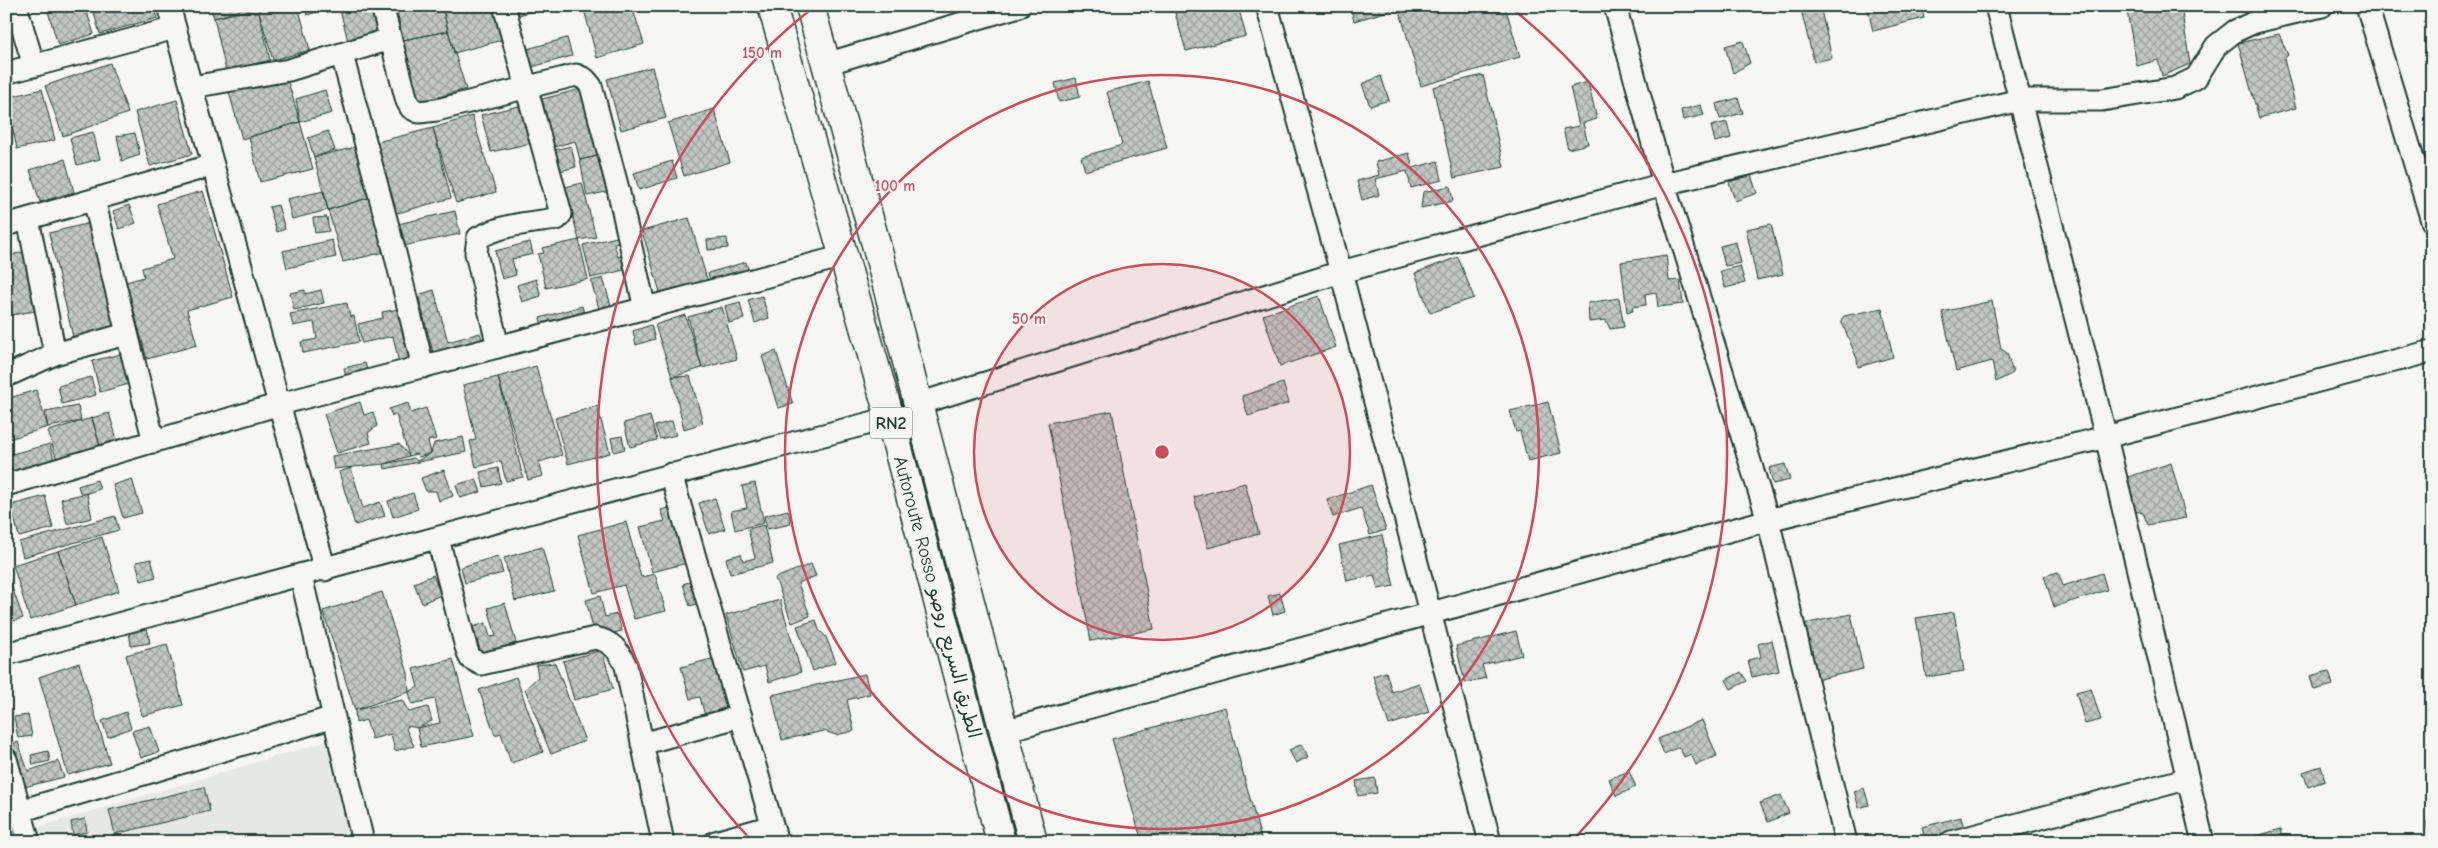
<svg xmlns="http://www.w3.org/2000/svg" width="2438" height="848" viewBox="0 0 2438 848" font-family="'Comic Neue','Playpen Sans Arabic',sans-serif">
<style>
.built{fill:#e6e8e4}
.building{fill:url(#building-cross-hatch);stroke:#1f3d34}
.lines{fill:none;stroke-linecap:round;stroke-linejoin:round}
.street-casing{stroke:#1f3d34;stroke-width:25}
.highway-casing{stroke:#1f3d34;stroke-width:31}
.street{stroke:#f6f6f2;stroke-width:21}
.highway{stroke:#f6f6f2;stroke-width:28}
.ring{fill:none;stroke:#d1495b;stroke-width:2.5}
.labels{text-anchor:middle;dominant-baseline:central;stroke-width:4;stroke-linejoin:round;paint-order:stroke}
.shield{fill:#f6f6f2;stroke:#60746d;stroke-width:1}
.shield-label{font-size:18px;font-weight:bold;fill:#1f3d34}
.street-label{font-size:19px;fill:#1f3d34;stroke:#f6f6f2}
.centre{fill:#d1495b;stroke:#f6f6f2;stroke-width:2.5}
.ring-label{font-size:15px;text-anchor:middle;font-weight:bold;fill:#d1495b;stroke:#f6f6f2;stroke-width:4;stroke-linejoin:round;paint-order:stroke}
</style>
<defs>
<pattern id="building-cross-hatch" width="8" height="8" patternUnits="userSpaceOnUse" patternTransform="scale(1.25)"><rect width="8" height="8" fill="#c1c8c3"/><path d="M0 0l8 8M0 8l8-8" fill="none" stroke="#9ca49f"/></pattern>
</defs>
<rect width="100%" height="100%" fill="#f6f6f2"/>
<filter id="ink" filterUnits="userSpaceOnUse"><feTurbulence type="fractalNoise" baseFrequency=".02" numOctaves="2"/><feDisplacementMap in="SourceGraphic" scale="10" xChannelSelector="R" yChannelSelector="G"/><feConvolveMatrix kernelMatrix="1 2 1 2 8 2 1 2 1" color-interpolation-filters="sRGB"/></filter>
<g filter="url(#ink)">
<!-- built -->
<path class="built" d="M328,741L350,842H36L32,829Z"/>
<!-- building -->
<path class="building" d="M53,6H85L94,34L58,45L47,8Z
M92,6H153L157,18L100,34Z
M210,6H254L214,18Z
M264,6H298L310,50L273,60L258,8Z
M305,6H323L324,10L307,15Z
M339,6H379L385,32L348,41Z
M396,6H442L448,31L403,40Z
M442,6H493L502,40L454,53Z
M517,6H551L519,15Z
M583,6H632L644,44L597,58Z
M1173,6H1238L1246,36L1186,51Z
M1350,6H1456L1458,12L1478,6H1505L1520,57L1421,86L1399,8L1354,21Z
M1800,6H1820L1832,58L1814,62Z
M1867,6H1921L1924,18L1873,31Z
M2126,6H2181L2190,64L2162,76L2158,60L2137,66Z
M258,8L270,60L226,71L214,18Z
M448,31L466,89L418,103L403,40Z
M2279,34L2288,55L2284,59L2296,108L2259,118L2238,43Z
M567,38L572,56L532,67L527,49Z
M1743,41L1750,63L1733,73L1725,46Z
M110,63L128,113L63,136L45,86Z
M652,67L666,118L621,130L607,79Z
M286,75L300,122L242,139L229,92Z
M1483,75L1504,167L1454,178L1433,87Z
M1381,76L1389,100L1370,106L1362,84Z
M1076,78L1080,97L1059,102L1055,83Z
M1148,81L1167,148L1085,171L1081,157L1122,145L1107,92Z
M1588,82L1597,119L1583,123L1588,144L1568,149L1563,129L1579,126L1570,87Z
M589,87L606,154L580,160L575,141L554,147L542,99Z
M42,89L55,140L17,149L6,98Z
M325,90L332,113L300,122L296,99Z
M1738,98L1743,113L1720,119L1716,104Z
M177,100L192,154L150,166L135,112Z
M527,104L536,142L491,152L481,115Z
M1701,105L1704,115L1683,120L1681,110Z
M714,109L730,162L684,176L668,123Z
M472,116L496,192L456,203L433,128Z
M300,122L313,169L260,182L249,137Z
M1727,122L1731,138L1715,142L1711,126Z
M433,128L451,198L394,214L373,143Z
M328,131L335,150L314,157L308,138Z
M93,132L100,159L77,165L70,138Z
M135,133L140,155L122,161L117,136Z
M360,146L375,196L328,210L314,157Z
M571,146L576,167L560,171L554,150Z
M1409,153L1413,168L1438,161L1442,180L1411,188L1407,171L1375,179L1379,195L1362,200L1357,181L1379,175L1376,162Z
M606,154L615,190L587,196L580,160Z
M65,159L74,192L40,202L30,170Z
M672,161L677,178L639,190L634,173Z
M1751,175L1757,193L1735,201L1729,182Z
M582,183L596,237L579,240L565,187Z
M1450,186L1453,201L1421,208L1423,192Z
M203,191L233,297L187,310L197,345L147,359L126,282L144,277L142,268L173,259L157,204Z
M324,191L328,210L292,219L287,199Z
M375,196L389,251L343,262L328,210Z
M129,205L136,223L119,229L113,211Z
M278,205L285,229L277,232L269,207Z
M455,211L460,234L403,246L398,224Z
M327,217L329,231L315,233L313,218Z
M689,218L709,286L662,299L642,231Z
M90,223L115,327L73,337L49,233Z
M1771,224L1783,274L1757,280L1746,229Z
M621,236L623,241L614,243L618,257L629,254L632,268L591,278L583,245Z
M727,238L728,248L708,250L707,240Z
M332,240L336,257L287,268L283,251Z
M579,240L588,279L546,288L538,254L544,253L542,248Z
M530,242L533,254L512,259L516,275L502,279L495,251Z
M1736,242L1741,263L1725,266L1720,246Z
M29,251L40,310L6,316V256Z
M1666,255L1669,281L1680,280L1683,304L1658,307L1656,292L1645,294L1646,305L1632,307L1633,311L1627,312L1621,262Z
M1458,257L1474,298L1430,313L1415,273Z
M746,262L749,273L711,284L708,273Z
M1740,266L1745,283L1725,288L1720,271Z
M603,278L612,309L600,312L591,281Z
M536,279L541,296L522,302L517,285Z
M305,290V294L321,290L324,303L294,310L290,293Z
M434,290L448,342L480,333L484,347L435,360L418,295Z
M762,296L769,318L755,323L748,300Z
M1319,296L1336,347L1280,366L1263,315Z
M1619,298L1624,327L1610,329L1606,320L1589,322L1588,303Z
M1992,301L2001,349L2007,353L2013,373L1996,382L1992,361L1956,371L1942,312Z
M740,302L744,319L729,323L725,306Z
M347,303L350,317L354,316L359,342L303,353L301,342L317,339L314,322L293,326L290,314Z
M582,306L585,317L543,329L540,318Z
M722,307L737,359L702,368L688,317Z
M1882,308L1893,357L1858,367L1857,359L1841,320L1844,316Z
M399,309L410,360L399,363L393,336L362,343L358,324L383,318L382,312Z
M685,315L702,368L672,377L655,325Z
M651,325L655,339L636,345L633,331Z
M776,351L793,404L778,408L762,356Z
M121,354L129,384L100,392L92,361Z
M365,363L369,377L347,383L344,368Z
M536,366L562,455L539,462L543,476L528,480L498,377Z
M690,376L703,423L684,429L672,377Z
M91,377L96,395L62,404L58,386Z
M498,377L523,477L506,481L501,461L476,467L470,441L476,440L463,385Z
M1283,383L1289,403L1248,416L1242,396Z
M36,390L48,427L6,440V399Z
M360,402L364,415L373,412L377,426L368,433L371,443L337,453L324,414Z
M1548,402L1561,453L1528,461L1520,431L1516,432L1510,411Z
M408,403L411,413L426,408L436,439L428,441L431,453L419,457L416,454L409,456L396,415L392,416L389,409Z
M78,406L81,421L48,427L45,412Z
M597,406L610,453L568,464L555,418Z
M1112,411L1154,629L1091,641L1048,423Z
M109,413L120,449L102,453L92,418Z
M650,416L657,440L630,447L624,423Z
M92,418L102,453L59,467L48,431Z
M672,421L676,435L660,439L655,426Z
M622,436L625,449L614,452L611,438Z
M463,437L466,452L385,469L384,464L414,458L417,461L431,453L434,443Z
M50,444L55,464L13,475L8,455Z
M399,444L409,456L384,464L334,469L332,456Z
M2171,463L2186,518L2148,525L2143,513L2135,511L2128,477Z
M1785,464L1790,480L1773,484L1769,468Z
M351,468L363,508L380,502L385,516L355,525L339,472Z
M498,468L501,483L484,487L480,472Z
M444,470L453,496L439,501L436,491H426L421,478Z
M132,479L142,513L123,518L113,485Z
M476,479L481,492L460,498L456,485Z
M97,480L100,489L81,495L78,486Z
M755,483L764,523L735,530L731,511L747,508L742,486Z
M1245,483L1259,534L1208,548L1194,497Z
M1371,485L1386,530L1370,535L1361,508L1333,517L1327,500Z
M87,493L92,518L67,524L61,499Z
M413,493L418,509L393,517L388,501Z
M45,496L53,528L19,537L11,505Z
M715,498L725,529L709,534L699,503Z
M677,506L691,562L652,572L640,527L665,521L661,510Z
M788,510L791,524L767,529L764,516Z
M115,516L119,530L23,557L19,542Z
M626,522L641,577L655,574L666,611L634,619L624,585L594,593L578,535Z
M764,525L773,563L730,574L726,558L741,554L743,561L755,558L748,529Z
M1382,535L1394,586L1378,589L1374,575L1347,581L1339,545Z
M102,537L119,591L76,605L58,551Z
M542,547L554,591L515,601L504,558Z
M58,551L76,605L30,620L13,565Z
M498,556L503,573L465,583L461,567Z
M151,559L156,577L141,581L136,562Z
M811,564L816,576L798,583L810,616L792,623L775,578Z
M6,570L23,618L6,623Z
M2058,572L2063,586L2102,573L2107,590L2054,607L2044,576Z
M433,575L441,595L422,603L414,583Z
M695,580L702,602L690,606L683,584Z
M382,592L408,673L409,692L355,710L323,611Z
M1280,593L1285,611L1273,615L1268,596Z
M600,596L605,617L617,614L622,631L595,637L586,600Z
M780,600L801,672L769,682L765,666L743,672L726,615Z
M505,603L516,643L481,653L473,627L486,623L490,637L496,636L488,608Z
M1954,612L1964,671L1926,677L1916,618Z
M1851,614L1863,669L1807,682L1794,626Z
M816,620L819,630L826,637L836,662L813,671L797,626Z
M147,628L150,643L131,646L129,631Z
M1516,631L1522,655L1482,665L1486,678L1465,683L1456,646Z
M1772,640L1779,671L1752,677L1748,660L1761,657L1758,644Z
M167,644L183,705L142,716L126,655Z
M602,650L613,689L574,700L563,661Z
M719,657L734,708L705,716L700,697L690,699L681,667Z
M453,659L474,736L421,747L417,728L440,723L435,699L412,704L409,692L418,687L413,669Z
M79,663L110,763L68,775L39,677Z
M555,663L585,741L551,754L525,689L538,677L536,665Z
M2329,671L2333,685L2314,690L2310,676Z
M1386,672L1392,692L1419,683L1429,712L1389,725L1373,676Z
M1741,672L1747,681L1731,689L1726,680Z
M865,674L870,694L847,700L854,731L836,735L824,731L782,740L772,695Z
M516,677L543,752L511,763L501,733L495,735L479,690Z
M2091,688L2101,720L2085,724L2076,692Z
M402,700L409,712L428,707L432,721L417,728L408,726L406,729L414,746L395,751L391,734L372,739L366,720L356,723L355,710Z
M1225,707L1262,842H1142L1112,739Z
M126,712L131,728L108,737L102,721Z
M28,715L32,736L18,738L14,717Z
M1702,720L1717,756L1696,765L1691,754L1684,757L1679,747L1664,754L1658,739Z
M150,726L159,752L141,758L132,731Z
M18,742L28,771L58,761L64,777L24,787L8,745Z
M1302,744L1308,757L1296,763L1289,750Z
M48,751L50,761L33,765L31,755Z
M2321,766L2325,781L2308,787L2303,772Z
M1629,771L1636,787L1616,796L1609,779Z
M1375,778L1377,793L1358,796L1356,781Z
M204,787L210,811L115,834L109,810Z
M1864,788L1869,805L1859,808L1854,791Z
M1781,795L1789,813L1768,822L1760,803Z
M1961,817L1965,832L1926,842L1922,827Z
M85,819L87,832L73,835L71,822Z
M2432,821V842H2429L2426,822Z
M14,827L18,841L6,842V829Z
M2281,829L2284,842H2235Z"/>
<g class="lines">
<defs>
<path id="street" d="M16,6L34,66
M169,6L325,570
M382,6L407,101L411,108L419,112L437,110L576,75L585,79L591,86L618,189L645,309
M1267,6L1341,272L1490,842
M1615,6L1664,184L1768,520L1846,842
M1996,6L2106,437L2203,842
M2367,6L2432,221
M342,55L394,249L423,367
M826,64L1019,6
M6,73L175,28
M192,87L289,70L390,39
M94,200L154,442
M28,219L55,354
M6,225L213,165
M498,347L476,253L478,238C503,224 529,223 557,219L561,214L504,6
M6,376L55,354L126,334
M918,404L1341,272L1664,184L2020,100H2102L2175,88L2196,78L2216,46L2235,31L2255,22L2322,6
M671,474L777,842
M6,485L280,404L844,256
M438,539L466,647L470,658L481,664L595,638C612,641 619,651 626,666L663,842
M301,576L363,842
M6,654C301,576 594,493 890,418
M1004,731L1768,520L2106,437L2432,351
M642,744L741,716
M6,759L29,842
M20,811L334,717
M715,842L772,826
M1951,842L2186,779"/>
<path id="highway" d="M772,6L890,418L1001,842
M810,6L879,255L1033,842"/>
</defs>
<!-- street casing -->
<use href="#street" class="street-casing"/>
<!-- highway casing -->
<use href="#highway" class="highway-casing"/>
<!-- street -->
<use href="#street" class="street"/>
<!-- highway -->
<use href="#highway" class="highway"/>
</g>
</g>
<!-- distance rings -->
<circle cx="1162" cy="452" r="188" fill="#d1495b" fill-opacity=".12"/>
<g class="ring">
<circle cx="1162" cy="452" r="188"/>
<circle cx="1162" cy="452" r="377"/>
<path d="M752 841A565 565 0 0 1 814 7M1510 7A565 565 0 0 1 1572 841"/>
</g>
<g class="labels">
<!-- shield labels -->
<rect class="shield" x="870" y="407.5" width="42" height="31" rx="4"/>
<g class="shield-label">
<text x="891" y="423">RN2</text>
</g>
<!-- street labels -->
<g class="street-label">
<text transform="translate(937 597) rotate(75)">Autoroute Rosso الطريق السريع روصو</text>
</g>
</g>
<circle cx="1162" cy="452" r="8" class="centre"/>
<g class="ring-label">
<text x="762" y="58">150 m</text>
<text x="895" y="191">100 m</text>
<text x="1029" y="324">50 m</text>
</g>
<!-- margin -->
<rect width="2438" height="848" fill="none" stroke="#f6f6f2" stroke-width="25"/>
<rect x="12" y="12" width="2413" height="823" fill="none" stroke="#1f3d34" stroke-width="2" filter="url(#ink)"/>
</svg>
